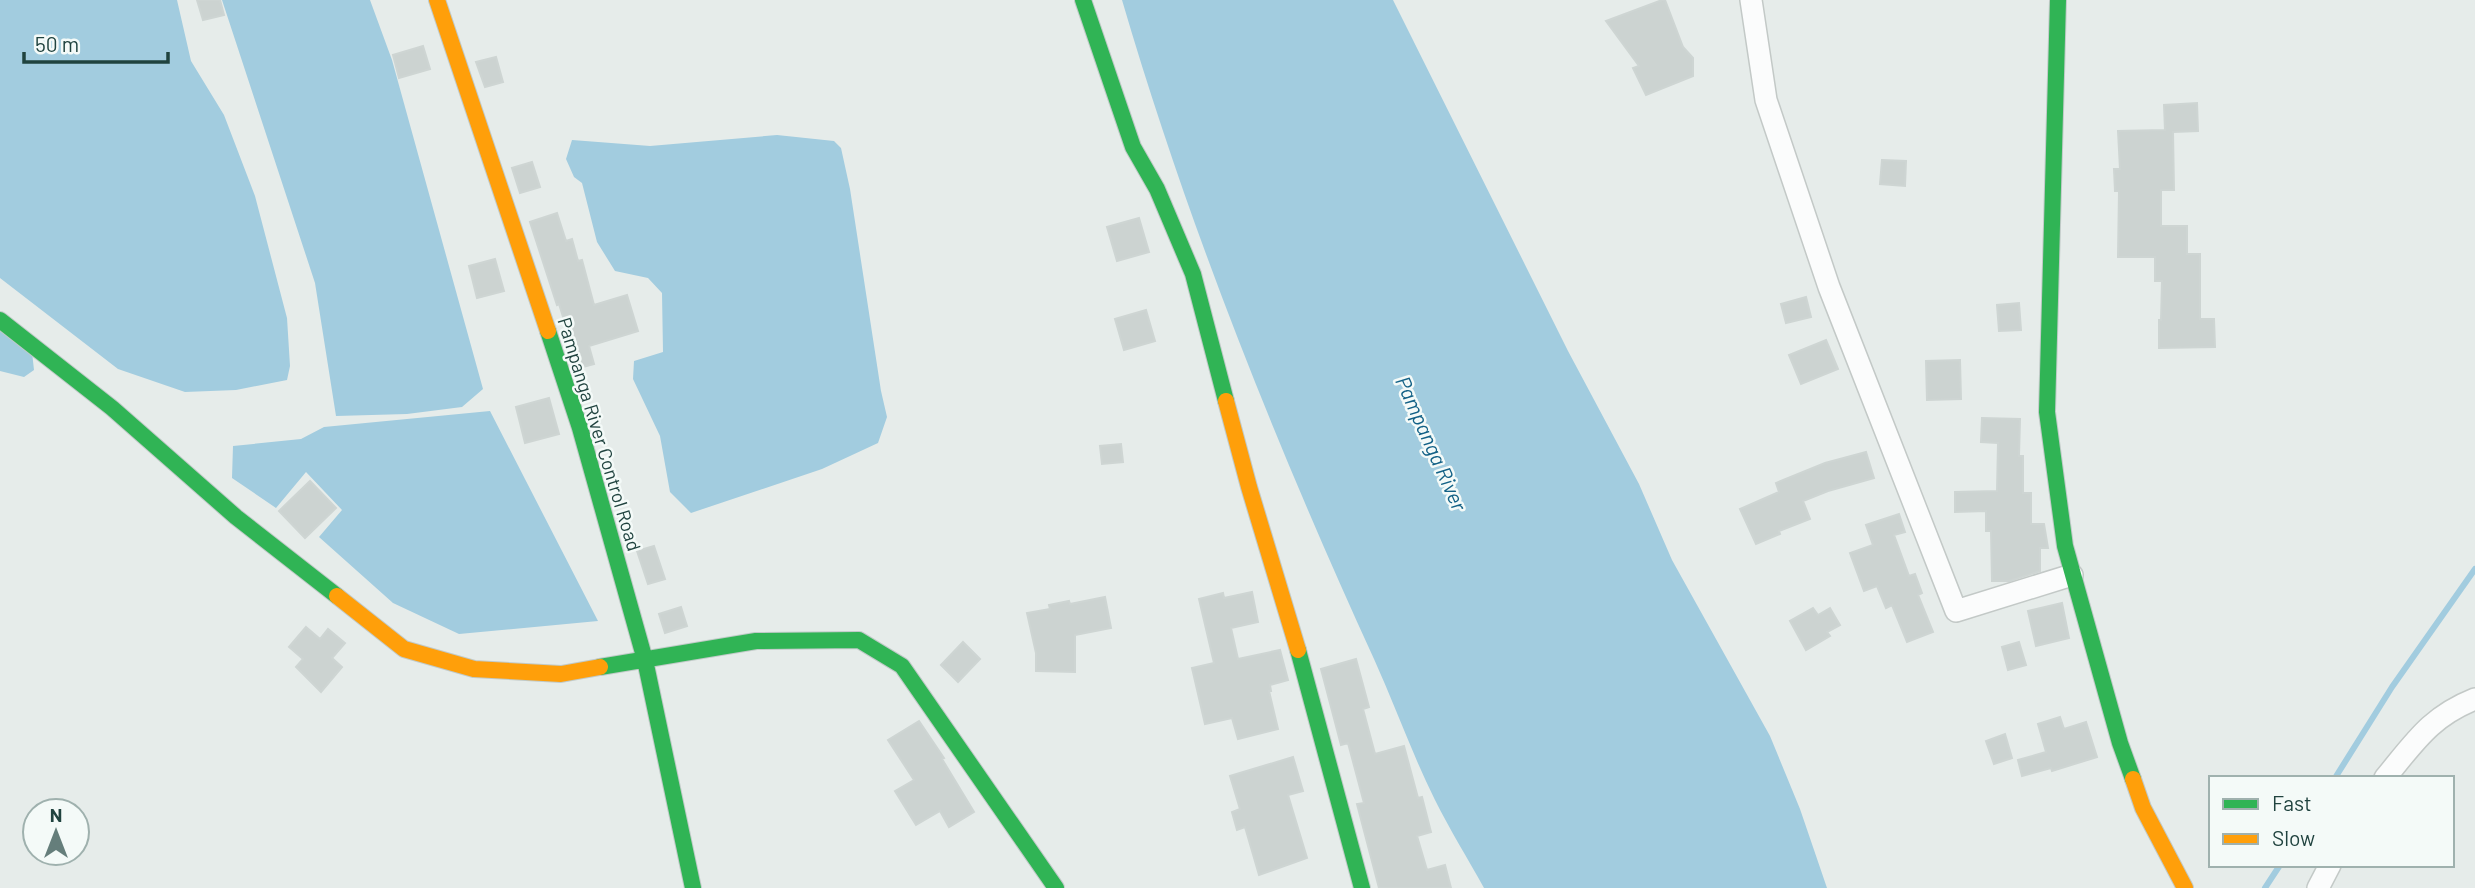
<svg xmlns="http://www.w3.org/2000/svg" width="2475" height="888" viewBox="0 0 2475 888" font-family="Barlow,sans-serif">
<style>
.water{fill:#a2ccdf}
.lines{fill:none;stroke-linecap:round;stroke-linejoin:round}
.stream{stroke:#a2ccdf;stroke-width:6}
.building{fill:#ccd3d1;stroke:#ced5d3;stroke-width:2}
.street-casing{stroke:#c3c9c7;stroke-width:24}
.fast-casing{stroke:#c1cac8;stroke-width:18}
.slow-casing{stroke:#c1cac8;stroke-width:18}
.street{stroke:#fbfcfc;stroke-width:21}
.fast{stroke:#30b455;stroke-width:16}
.slow{stroke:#ff9f0a;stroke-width:16}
.labels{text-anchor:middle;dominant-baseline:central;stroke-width:5;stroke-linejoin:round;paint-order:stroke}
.street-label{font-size:19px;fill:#20433f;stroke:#f4faf8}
.water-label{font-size:21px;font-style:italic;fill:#126186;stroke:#f4faf8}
</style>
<rect width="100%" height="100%" fill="#e6ecea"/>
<!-- water -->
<path class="water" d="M0,0H177L191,61L224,115L255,196L287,318L290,366L287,380L236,390L185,392L118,369L0,278Z
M222,0H370L392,60L483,389L462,407L407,414L336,416L315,283Z
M1122,0H1393L1568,351L1639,484L1672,560L1770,736L1800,809L1827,888H1484C1468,859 1450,830 1435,800C1412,754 1395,705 1374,659C1276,445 1188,225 1122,0Z
M777,135L834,141L841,148L850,189L881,391L887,417L878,443L822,469L691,513L670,492L660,436L633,379L634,361L663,352L662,293L648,278L615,271L597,242L582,183L574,177L566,159L572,140L650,146Z
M0,328L32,352L34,370L24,377L0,371Z
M490,411L598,621L459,634L393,603L319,537L342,510L306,472L276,508L232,478L233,446L301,439L324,427Z"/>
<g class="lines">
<!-- stream -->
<path class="stream" d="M2335,778L2392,687L2475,569
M2265,888L2280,865"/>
</g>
<!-- building -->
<path class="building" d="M197,0H220L224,15L203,20Z
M1662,0H1665L1683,47L1693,58V76L1646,95L1633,68L1639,66L1606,21Z
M423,46L430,69L399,78L393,55Z
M496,57L503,82L485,87L476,62Z
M2197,103L2198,131L2173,132L2174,190H2161V226H2187V254H2200V319H2214L2215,347L2159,348V320H2161L2162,281H2155V257H2118L2119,191H2115L2114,169H2120L2118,131L2165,130L2164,105Z
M1882,160L1906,161L1905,186L1880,184Z
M532,162L540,187L520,193L512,168Z
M557,213L566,241L572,239L578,261L582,260L594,305L627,295L638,331L589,346L594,364L579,368L559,304L557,305L530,222Z
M1139,218L1149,252L1117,261L1107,227Z
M495,259L504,291L477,298L469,266Z
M1806,297L1811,317L1786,323L1781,304Z
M2019,303L2021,330L1999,331L1997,305Z
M1146,310L1155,341L1124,350L1115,319Z
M1826,340L1838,369L1801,384L1789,355Z
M1960,360L1961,399L1927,400L1926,361Z
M549,398L559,434L525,443L516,407Z
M1982,418L2020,419L2019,456H2023V493H2031V524H2044L2048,548H2040V571L2009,581H1992L1991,531H1986V511L1955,512V492L1997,491L1998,443L1981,442Z
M1121,444L1123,462L1102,464L1100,446Z
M1866,452L1874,478L1828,491L1803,501L1810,519L1779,531L1780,534L1756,544L1740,509L1779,492L1776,483L1825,463Z
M310,481L336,508L305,538L279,511Z
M1899,514L1905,532L1894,535L1909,576L1915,574L1922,593L1918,595L1933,632L1907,642L1892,605L1886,608L1877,586L1864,591L1850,553L1873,545L1866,525Z
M654,546L665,579L648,584L637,551Z
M1252,592L1258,622L1231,628L1238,659L1280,650L1288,680L1270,685L1271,691H1269L1278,729L1238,739L1232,718L1205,724L1192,668L1214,663L1199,599L1223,593L1224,598Z
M1105,597L1111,628L1075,635V672L1036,671V653L1027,613L1050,609L1049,605L1069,601L1070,604Z
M2062,603L2069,638L2036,646L2028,611Z
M681,607L687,626L665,633L659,614Z
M1813,608L1818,615L1830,608L1840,625L1827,632L1830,636L1806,650L1790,621Z
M306,627L320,639L328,629L345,643L332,658L342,667L321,692L296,667L303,659L289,647Z
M963,642L980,659L958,682L941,665Z
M2019,642L2026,665L2008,670L2002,647Z
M1356,659L1369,707L1363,709L1375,754L1404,746L1418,798L1422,797L1431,832L1417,836L1427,870L1445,865L1451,888H1379L1357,804L1364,803L1348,743L1341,745L1321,669Z
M2060,717L2064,729L2086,722L2097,757L2052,771L2051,768L2022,776L2018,760L2046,752L2038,724Z
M919,721L944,758L942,759L974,812L949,827L940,811L916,825L895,791L914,780L888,740Z
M2005,734L2012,758L1994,764L1986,741Z
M1293,757L1303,791L1288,795L1307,858L1259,875L1245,827L1237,830L1232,812L1240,809L1230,776Z"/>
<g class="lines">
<defs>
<path id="street" d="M1751,0L1766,100L1829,287L1956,611L2072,575
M2385,778C2415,742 2430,717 2475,699
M2318,888L2330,865"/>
<path id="fast" d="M1083,0L1133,147L1157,189L1193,274L1226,401
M2058,0L2047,412L2065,546L2120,743L2133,779
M0,320L112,408L236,517L337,596
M548,331L580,428L645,660L693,888
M1298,650L1362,888
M600,667L756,641L859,640L902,666L1056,888"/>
<path id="slow" d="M437,0L548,331
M1226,401L1249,487L1298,650
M337,596L404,649L474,669L561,674L600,667
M2133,779L2143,808L2185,888"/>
</defs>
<!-- street casing -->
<use href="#street" class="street-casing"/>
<!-- fast casing -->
<use href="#fast" class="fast-casing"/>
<!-- slow casing -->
<use href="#slow" class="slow-casing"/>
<!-- street -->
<use href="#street" class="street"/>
<!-- fast -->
<use href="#fast" class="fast"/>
<!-- slow -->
<use href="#slow" class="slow"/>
</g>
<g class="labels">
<!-- street labels -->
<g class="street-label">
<text transform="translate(600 434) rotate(73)">Pampanga River Control Road</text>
</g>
<!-- water labels -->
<g class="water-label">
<text transform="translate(1432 443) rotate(66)">Pampanga River</text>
</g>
</g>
<!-- legend -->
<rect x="2209" y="776" width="245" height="91" fill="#f4faf8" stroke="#9fb1ae" stroke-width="2"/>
<rect x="2223" y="799" width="35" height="10" fill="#30b455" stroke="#9fb1ae" stroke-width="2"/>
<text x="2272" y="811" font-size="21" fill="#20433f">Fast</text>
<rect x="2223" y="834" width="35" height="10" fill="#ff9f0a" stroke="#9fb1ae" stroke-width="2"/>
<text x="2272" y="846" font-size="21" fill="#20433f">Slow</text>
<!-- north arrow -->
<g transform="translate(56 832)"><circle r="33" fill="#f4faf8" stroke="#9fb1ae" stroke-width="2"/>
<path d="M0-5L12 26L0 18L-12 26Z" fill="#657e7b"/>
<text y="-10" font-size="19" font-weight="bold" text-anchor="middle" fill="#20433f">N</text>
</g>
<!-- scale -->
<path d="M24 52v10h144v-10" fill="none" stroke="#20433f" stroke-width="3.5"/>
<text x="35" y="52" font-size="21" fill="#20433f" stroke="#f4faf8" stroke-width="5" paint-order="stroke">50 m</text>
</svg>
